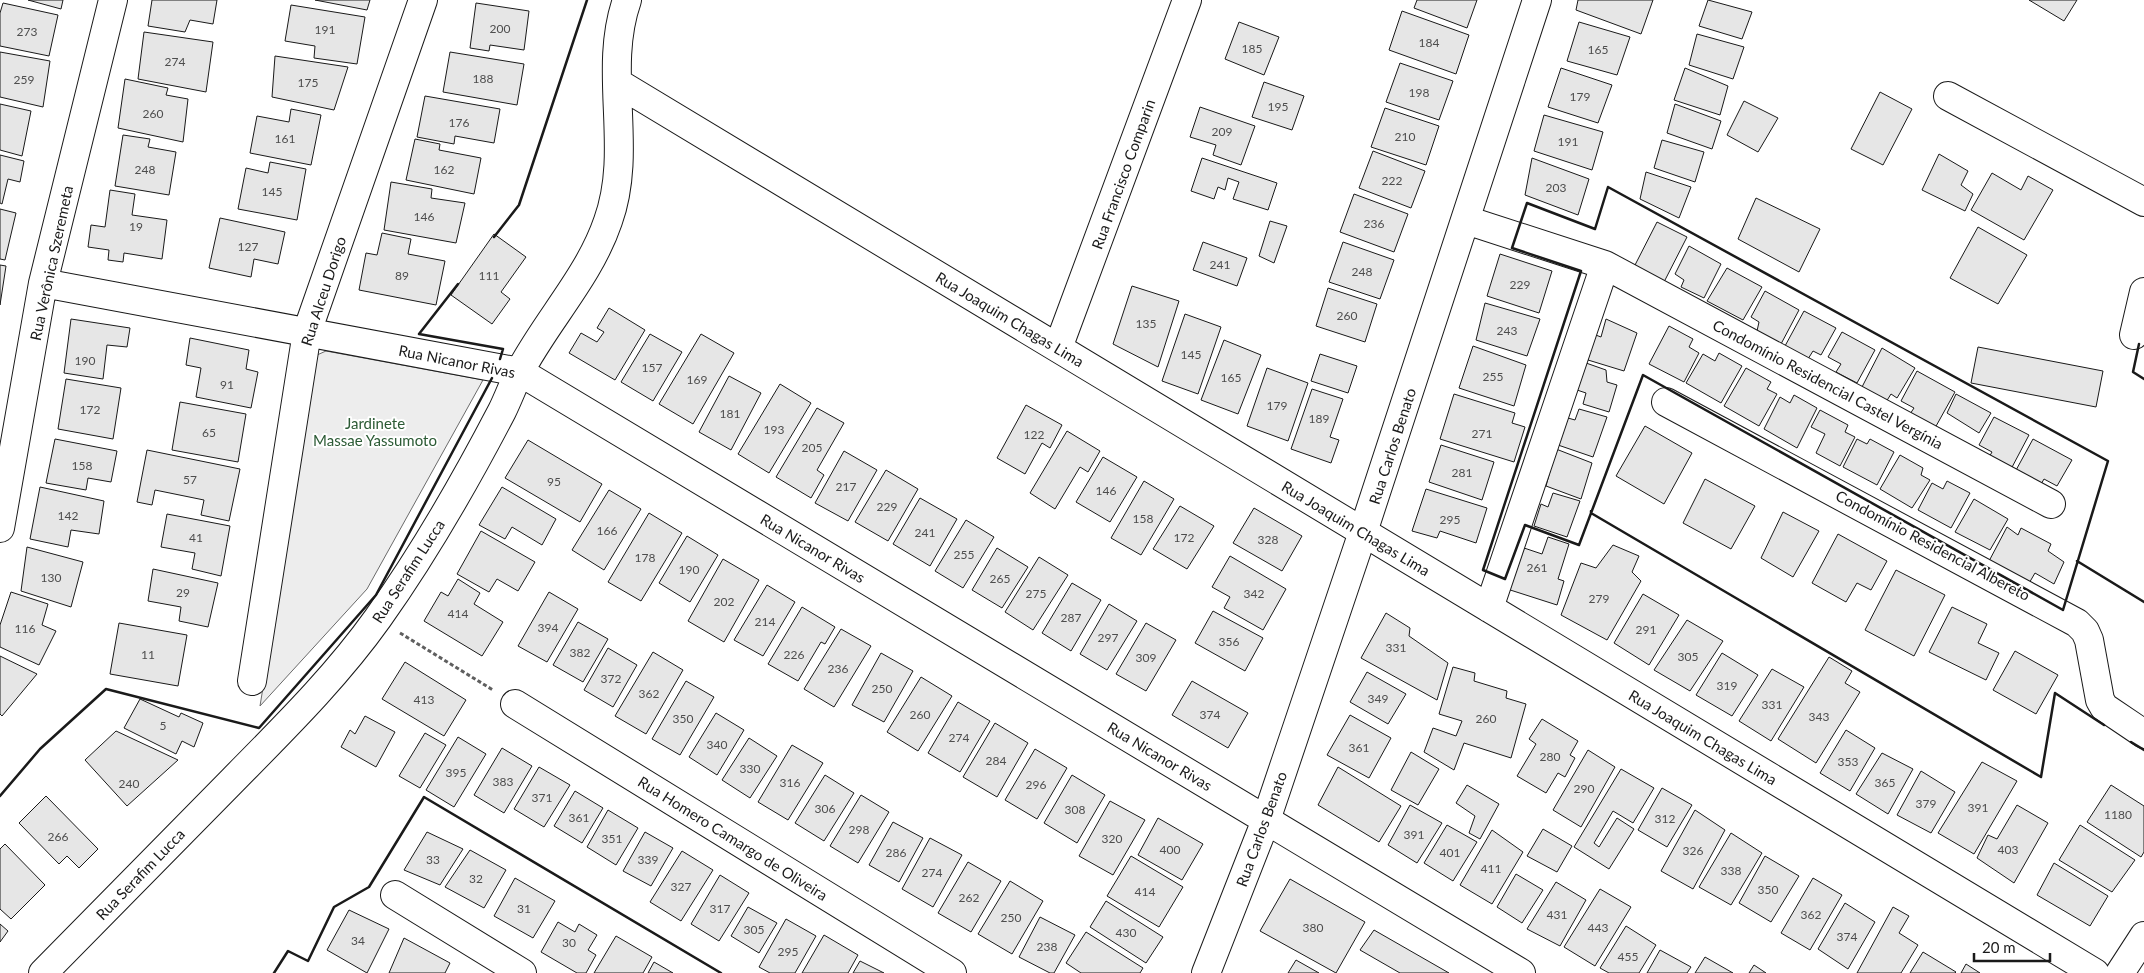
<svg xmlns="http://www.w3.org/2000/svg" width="2144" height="973" viewBox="0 0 2144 973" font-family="Lato,sans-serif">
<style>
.built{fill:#ededed;stroke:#6a6a6a}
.building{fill:#e6e6e6;stroke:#1a1a1a}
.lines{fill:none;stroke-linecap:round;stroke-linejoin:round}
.minor-casing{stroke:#1a1a1a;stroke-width:30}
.path{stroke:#5f5f5f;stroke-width:3;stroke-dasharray:4 2.5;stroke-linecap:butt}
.minor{stroke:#fff;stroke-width:28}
.wall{stroke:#1a1a1a;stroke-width:2.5}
.labels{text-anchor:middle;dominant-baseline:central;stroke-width:4;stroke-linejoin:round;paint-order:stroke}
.number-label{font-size:12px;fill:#4d4d4d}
.street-label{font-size:15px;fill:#1a1a1a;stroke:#fff}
.park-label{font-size:15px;fill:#2b5a34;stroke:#fff}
</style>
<rect width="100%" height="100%" fill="#fff"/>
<!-- built -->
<path class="built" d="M326,351L483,380L367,589L260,706L317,355Z"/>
<!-- building -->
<path class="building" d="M28,0H63L61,9Z
M152,0H217L213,24L190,20L185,32L148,26Z
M315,0H370L367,10Z
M1417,0H1477L1467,28L1414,8Z
M1578,0H1653L1641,34L1576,10Z
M1708,0L1752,12L1742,39L1699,26Z
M2029,0H2077L2064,21Z
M3,3L58,15L49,56L0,46V13Z
M476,3L529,11L524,50L490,45L489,51L470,48Z
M291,5L365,17L357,64L314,58L315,46L285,41Z
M1402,11L1469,35L1456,74L1389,50Z
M1239,22L1279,37L1264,75L1225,59Z
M1579,22L1630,37L1617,75L1567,61Z
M144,32L213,42L206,92L138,79Z
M1697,34L1744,47L1733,79L1689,65Z
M0,52L50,61L43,107L0,97Z
M450,52L524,64L517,105L443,92Z
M275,56L348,67L334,110L272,97Z
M1400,63L1453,81L1439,120L1386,102Z
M1561,68L1612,85L1598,123L1548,107Z
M1685,68L1728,86L1720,115L1674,100Z
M125,79L168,88L166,95L188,99L183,142L118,128Z
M1264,82L1304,96L1292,130L1252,117Z
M1880,92L1912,109L1883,165L1851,149Z
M425,96L500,109L494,143L455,136L454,144L417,137Z
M1744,101L1778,118L1758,152L1727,135Z
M0,104L31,111L22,156L0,150Z
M1675,104L1721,121L1712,149L1667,133Z
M1200,107L1255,126L1241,165L1213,155L1216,145L1190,137Z
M1385,108L1439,126L1426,165L1371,147Z
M291,109L321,115L311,165L250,153L257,116L289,122Z
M1544,115L1603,132L1592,170L1534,151Z
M123,135L150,139L148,147L176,152L169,195L115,186Z
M415,139L440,144L439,150L481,158L474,194L406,180Z
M1662,140L1704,152L1695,182L1654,168Z
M1373,151L1425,171L1411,208L1359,188Z
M1939,154L1968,171L1961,185L1973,194L1965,211L1922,190Z
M0,155L24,161L20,182L8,179L2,204L0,203Z
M1202,158L1277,183L1268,210L1233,199L1239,182L1228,178L1225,190L1218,187L1214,199L1191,191Z
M1532,158L1589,179L1578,215L1525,195Z
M270,162L306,169L297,220L238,209L246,168L268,173Z
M1646,172L1691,187L1679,218L1640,199Z
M1992,173L2021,190L2028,176L2053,190L2024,240L1971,210Z
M391,182L432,189L431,198L465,203L456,243L384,230Z
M110,190L135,194L132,215L167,220L162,259L124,253L123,262L108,260L109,250L88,247L91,225L105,227Z
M1354,194L1408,214L1394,252L1340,232Z
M1756,198L1820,229L1799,272L1738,239Z
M0,209L16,213L5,260L0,259Z
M220,218L285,232L278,264L254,259L251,277L209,268Z
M1270,221L1287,226L1274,263L1259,256Z
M1657,222L1687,237L1663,284L1634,267Z
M1978,227L2027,255L1998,304L1950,278Z
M382,233L411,239L408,254L445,261L436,305L359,290L366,253L377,255Z
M494,234L526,257L501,292L510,299L492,324L451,295Z
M1203,242L1247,258L1237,286L1193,270Z
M1343,242L1394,260L1380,299L1329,282Z
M1689,246L1721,264L1704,298L1681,287L1684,280L1675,274Z
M1500,254L1552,271L1539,313L1487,296Z
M0,265L6,266L0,305Z
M1727,268L1762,287L1743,320L1707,301Z
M1132,286L1179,301L1158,367L1113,344Z
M1328,288L1377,304L1365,342L1316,326Z
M1765,291L1799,310L1781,344L1757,331L1759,322L1751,317Z
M1485,303L1540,319L1527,356L1476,340Z
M609,308L645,330L615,380L569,353L581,333L597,342L604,332L597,328Z
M1804,311L1836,328L1821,355L1813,351L1808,359L1785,346Z
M1185,314L1221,327L1198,394L1162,381Z
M71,319L130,328L127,347L107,345L103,379L64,373Z
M1606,319L1637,333L1624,371L1588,360L1593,334L1601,337Z
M1669,326L1693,339L1689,347L1699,353L1684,382L1649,364Z
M1842,332L1875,350L1857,383L1836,372L1841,364L1828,357Z
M650,334L682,352L653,401L621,382Z
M701,334L734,353L693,424L659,404Z
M190,338L249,350L246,369L258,372L251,408L196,397L201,368L186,365Z
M1224,340L1261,355L1238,414L1201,400Z
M1473,346L1526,365L1514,406L1459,388Z
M1978,347L2103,371L2096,407L1971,383Z
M1882,348L1915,368L1897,398L1891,394L1886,402L1862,387Z
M1719,353L1742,366L1721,403L1686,383L1703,354L1715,361Z
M1320,354L1357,366L1348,393L1311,381Z
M1586,363L1606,370L1607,382L1617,385L1609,412L1583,404L1586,393L1577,390Z
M1267,368L1308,383L1288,441L1247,426Z
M1746,368L1771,382L1767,389L1777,394L1759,426L1724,406Z
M1917,371L1955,392L1935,428L1910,414L1914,408L1901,401Z
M729,376L761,393L731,450L699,432Z
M66,379L121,388L113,439L58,429Z
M780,384L811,403L769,473L738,454Z
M1312,389L1343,399L1330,437L1339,440L1331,463L1291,449Z
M1454,394L1515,413L1512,423L1525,427L1514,462L1440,439Z
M1956,394L1991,413L1979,433L1947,413Z
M1794,395L1817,408L1797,448L1764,429L1780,397L1790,403Z
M180,402L246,414L238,462L172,450Z
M1026,405L1062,425L1050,448L1042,443L1025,474L997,458Z
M817,408L844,423L817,470L824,475L811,498L776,477Z
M1579,409L1607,417L1593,457L1558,445L1568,418L1575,420Z
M1820,410L1848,425L1845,432L1855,437L1840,466L1816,453L1825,434L1811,427Z
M1994,417L2029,435L2010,471L1988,459L1992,452L1979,445Z
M1645,426L1692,453L1664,504L1616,476Z
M1067,431L1100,451L1088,472L1080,467L1055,509L1030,493Z
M55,439L117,451L111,482L88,478L86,490L46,483Z
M1857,439L1867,444L1870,439L1894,452L1877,485L1843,467Z
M2033,439L2072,460L2057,486L2044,479L2040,486L2015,472Z
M528,440L602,484L580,522L505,478Z
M1441,445L1494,462L1482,500L1429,482Z
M1556,449L1592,463L1581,499L1546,486Z
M147,450L240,469L229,521L201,515L204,500L155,490L152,505L137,502Z
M844,451L877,470L848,521L815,503Z
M1900,455L1923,468L1921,475L1930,480L1912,508L1880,489Z
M1103,457L1137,477L1110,522L1076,502Z
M886,470L918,489L888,541L855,522Z
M1705,479L1755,506L1731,549L1683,523Z
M1144,481L1174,499L1141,555L1111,538Z
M1947,481L1970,493L1951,528L1918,510L1932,483L1943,489Z
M40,487L104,501L99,534L71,530L68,547L30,539Z
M502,487L556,519L542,545L512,527L505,539L479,525Z
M1426,489L1487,508L1476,543L1440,531L1437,538L1412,531Z
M609,490L641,509L604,570L572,550Z
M1553,493L1580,501L1567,537L1534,526L1541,504L1548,507Z
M920,498L957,519L930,566L893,544Z
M1974,499L2008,519L1990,550L1955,532Z
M1180,506L1214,526L1187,569L1153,549Z
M1254,508L1302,536L1282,571L1233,543Z
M1783,512L1819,531L1793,577L1761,558Z
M649,513L682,533L641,601L608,582Z
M167,514L230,526L221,576L192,569L195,553L161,547Z
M966,520L994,537L963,588L935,571Z
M2007,527L2018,535L2021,528L2051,544L2048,551L2064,562L2054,584L2035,573L2028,585L1988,563Z
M481,531L535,562L518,591L497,579L489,592L457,574Z
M1838,534L1887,561L1871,590L1857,583L1846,602L1812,583Z
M687,536L718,555L690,602L659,583Z
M1548,537L1569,544L1558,579L1564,581L1557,605L1504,588L1518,546L1542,554Z
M1613,545L1639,556L1632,572L1641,581L1607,640L1561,615L1581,563L1596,568Z
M27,547L83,562L71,607L21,591Z
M997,548L1028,567L1002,608L972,590Z
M1230,556L1286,589L1263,630L1224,608L1230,597L1212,587Z
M1039,557L1068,575L1033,630L1005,612Z
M723,559L759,580L724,642L688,621Z
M153,569L218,583L208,627L179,621L181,607L148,601Z
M1896,570L1945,595L1914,656L1865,630Z
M458,579L480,593L474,604L503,622L482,656L424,621L441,592L448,596Z
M1072,583L1101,600L1071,651L1042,633Z
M767,585L795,602L763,656L734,640Z
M11,592L48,604L42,625L56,631L39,665L0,647V625Z
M549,592L578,609L547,662L518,646Z
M1643,594L1679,615L1649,665L1614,643Z
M1109,604L1137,621L1107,670L1080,654Z
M802,607L835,627L825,644L821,642L798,681L768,664Z
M1952,607L1987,624L1978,643L1999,653L1986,680L1929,652Z
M1213,611L1263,638L1245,671L1195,643Z
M1386,613L1410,628L1409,636L1448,663L1437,700L1361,658Z
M1687,620L1723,641L1690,691L1654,670Z
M578,622L608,639L583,682L553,665Z
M119,623L187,635L178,686L110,674Z
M1146,623L1176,640L1146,691L1116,674Z
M841,629L871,646L834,707L804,689Z
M608,648L637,665L613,707L584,690Z
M2015,651L2058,675L2036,714L1993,690Z
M653,652L683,670L646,734L615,716Z
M881,653L913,671L884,722L852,705Z
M1722,653L1758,675L1732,716L1696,695Z
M0,656L37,674L2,716L0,714Z
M1829,657L1852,671L1845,683L1860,692L1816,763L1778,739Z
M405,662L466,700L444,736L382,699Z
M1453,667L1475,673L1474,681L1507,691L1506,698L1526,704L1511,758L1464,743L1454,770L1424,752L1433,728L1456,736L1462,721L1439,714Z
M1772,669L1804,687L1771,741L1739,721Z
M1367,672L1406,694L1388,724L1350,702Z
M921,677L952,696L918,751L887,732Z
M686,681L714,697L680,755L652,739Z
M1192,681L1248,713L1228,748L1172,715Z
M140,699L179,717L181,713L203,723L194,747L182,741L176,754L124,728Z
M958,702L990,721L960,772L928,753Z
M716,713L744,730L717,775L689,757Z
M1350,715L1391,738L1369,778L1327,755Z
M365,716L395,732L376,767L341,747L350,730L355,734Z
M1542,719L1578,741L1570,755L1575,758L1565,777L1558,773L1546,793L1517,776L1536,744L1529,739Z
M995,723L1028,743L997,797L963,777Z
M1846,730L1875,748L1850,791L1820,773Z
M116,731L178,760L127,806L85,760Z
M425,733L446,745L420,788L399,776Z
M458,737L486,754L454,807L426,790Z
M749,738L777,756L750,798L722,780Z
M792,745L823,763L788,820L758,802Z
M502,748L532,766L504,813L474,795Z
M1035,749L1067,768L1037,819L1005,800Z
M1588,750L1615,767L1581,827L1553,810Z
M1411,752L1439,769L1418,805L1391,790Z
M1882,753L1913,769L1888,814L1856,794Z
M1982,762L2017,781L1974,854L1938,833Z
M539,767L570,785L544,827L514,809Z
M1338,767L1401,806L1379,842L1318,805Z
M1621,769L1654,788L1633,823L1613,811L1594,843L1599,847L1617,818L1634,829L1609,869L1574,847Z
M1921,771L1955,792L1931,833L1897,815Z
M825,775L854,793L824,841L795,823Z
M1072,775L1105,795L1077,843L1044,823Z
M1467,785L1499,804L1480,839L1469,833L1475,816L1456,803Z
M2111,785L2144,806V852L2141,857L2087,822Z
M1662,788L1692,805L1667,847L1638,830Z
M575,791L603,808L582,843L554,826Z
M861,795L889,812L858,863L830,846Z
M46,796L98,849L79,868L67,856L59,864L19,823Z
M1110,801L1145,820L1113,875L1079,856Z
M1410,805L1442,823L1417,863L1388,845Z
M2017,805L2048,823L2014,883L1977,858L1988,835L1997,839Z
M608,810L638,828L616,865L587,847Z
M1695,810L1725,830L1693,889L1661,871Z
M1158,818L1203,844L1182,880L1138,855Z
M893,822L923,838L899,882L869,865Z
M1447,825L1477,842L1453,881L1424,863Z
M2080,825L2135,860L2112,892L2059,860Z
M1543,829L1572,846L1557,872L1527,856Z
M1492,830L1523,852L1492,904L1460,885Z
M427,832L463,849L440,885L404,870Z
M645,832L673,848L651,886L623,871Z
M1731,833L1762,853L1731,905L1699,887Z
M930,838L962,855L933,907L902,889Z
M5,844L45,885L11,919L0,909V849Z
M470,850L506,870L484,908L445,887Z
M682,851L713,870L681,921L650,902Z
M1131,856L1183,887L1159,927L1107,896Z
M1765,856L1799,876L1771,922L1739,903Z
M968,862L1001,881L971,932L938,913Z
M2054,863L2108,896L2090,926L2037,895Z
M1516,874L1543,890L1522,923L1497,907Z
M720,875L749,893L719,941L691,924Z
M515,878L555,901L533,938L494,916Z
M1813,878L1842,895L1810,950L1781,933Z
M1290,879L1365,922L1336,973L1260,931Z
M1010,881L1043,901L1012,954L978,934Z
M1556,882L1586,900L1560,946L1527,929Z
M1600,889L1631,907L1595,966L1564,947Z
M1106,901L1163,937L1146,963L1090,927Z
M1845,903L1875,922L1848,969L1818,949Z
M748,907L777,923L759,953L731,936Z
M1893,907L1909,916L1899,933L1918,945L1901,973H1857Z
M349,910L389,929L367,973L327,950Z
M1040,917L1075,935L1054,973H1050L1019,957Z
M786,919L816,936L795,973H770L759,967Z
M558,922L575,932L579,924L597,935L588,950L596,955L586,973H577L541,952Z
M0,924L8,931L0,942Z
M1626,926L1656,945L1639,973H1609L1600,968Z
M1374,930L1449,973H1400L1360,950Z
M1086,932L1143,968L1140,973H1081L1066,963Z
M824,935L858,955L848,973H802Z
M616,936L652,957L643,973H594Z
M404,938L450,963L445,973H389Z
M1660,950L1691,967L1687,973H1647Z
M1923,952L1956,972L1955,973H1910Z
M1705,957L1733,973H1695Z
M1296,960L1319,973H1288Z
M860,961L884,973H853Z
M654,962L673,973H648Z
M1966,964L1980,973H1961Z
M1754,965L1766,973H1749Z"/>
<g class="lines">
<defs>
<path id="minor" d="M618,83L2095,973
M1948,96L2144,202
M1466,220L1605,265L2051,504
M43,283L520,372L1521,973
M2134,335L2144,292
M1058,348L1187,0
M1666,402L2077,623L2085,631L2089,640L2100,700L2104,707L2144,734
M0,528L43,283L113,0
M1489,608L1605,265
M252,681L307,332L423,0
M515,704L952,973
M395,895L522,973
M43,973C106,909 170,844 233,780C284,728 336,677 378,618C425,552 465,482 502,411C508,399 513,385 519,373C546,321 589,277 608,221C634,149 602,71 627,0
M1206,973L1266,820L1363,532L1537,0
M2120,973L2144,936"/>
</defs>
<!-- minor casing -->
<use href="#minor" class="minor-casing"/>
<!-- path -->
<path class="path" d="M400,633L493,690"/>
<!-- minor -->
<use href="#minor" class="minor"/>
<!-- wall -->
<path class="wall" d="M1608,187L2108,461L2063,610L1643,375L1579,545L1525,525L1505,579L1483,570L1581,271L1512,248L1527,203L1595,229Z
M494,237L519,205L587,0
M458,284L419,334L503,349L500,359
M2139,344L2133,372L2144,379
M1591,511V513L2041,777L2055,693L2104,725
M2077,561L2144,602
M2131,742L2144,750
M0,796L40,749L106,689L259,728L376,595L492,378
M274,973L288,951L308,961L334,907L369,887L424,797L721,973"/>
</g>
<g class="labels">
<!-- number labels -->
<g class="number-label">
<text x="500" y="28">200</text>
<text x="325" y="29">191</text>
<text x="27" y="31">273</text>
<text x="1429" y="42">184</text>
<text x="1252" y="48">185</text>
<text x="1598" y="49">165</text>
<text x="175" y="61">274</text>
<text x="483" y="78">188</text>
<text x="24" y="79">259</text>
<text x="308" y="82">175</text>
<text x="1419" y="92">198</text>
<text x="1580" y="96">179</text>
<text x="1278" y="106">195</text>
<text x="153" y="113">260</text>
<text x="459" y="122">176</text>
<text x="1222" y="131">209</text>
<text x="1405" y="136">210</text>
<text x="285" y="138">161</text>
<text x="1568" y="141">191</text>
<text x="145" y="169">248</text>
<text x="444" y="169">162</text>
<text x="1392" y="180">222</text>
<text x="1556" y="187">203</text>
<text x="272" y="191">145</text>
<text x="424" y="216">146</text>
<text x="1374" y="223">236</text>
<text x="136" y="226">19</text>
<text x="248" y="246">127</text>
<text x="1220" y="264">241</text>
<text x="1362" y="271">248</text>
<text x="402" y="275">89</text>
<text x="489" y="275">111</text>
<text x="1520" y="284">229</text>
<text x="1347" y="315">260</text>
<text x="1146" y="323">135</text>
<text x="1507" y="330">243</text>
<text x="1191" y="354">145</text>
<text x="85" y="360">190</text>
<text x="652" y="367">157</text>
<text x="1493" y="376">255</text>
<text x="1231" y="377">165</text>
<text x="697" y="379">169</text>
<text x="227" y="384">91</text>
<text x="1277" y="405">179</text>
<text x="90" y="409">172</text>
<text x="730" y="413">181</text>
<text x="1319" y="418">189</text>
<text x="774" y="429">193</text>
<text x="209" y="432">65</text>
<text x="1482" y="433">271</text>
<text x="1034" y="434">122</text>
<text x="812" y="447">205</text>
<text x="82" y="465">158</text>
<text x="1462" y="472">281</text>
<text x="190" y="479">57</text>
<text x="554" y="481">95</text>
<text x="846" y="486">217</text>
<text x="1106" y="490">146</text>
<text x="887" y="506">229</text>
<text x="68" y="515">142</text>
<text x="1143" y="518">158</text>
<text x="1450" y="519">295</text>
<text x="607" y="530">166</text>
<text x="925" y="532">241</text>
<text x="196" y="537">41</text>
<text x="1184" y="537">172</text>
<text x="1268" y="539">328</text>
<text x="964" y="554">255</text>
<text x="645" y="557">178</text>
<text x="1537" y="567">261</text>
<text x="689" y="569">190</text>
<text x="51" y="577">130</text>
<text x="1000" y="578">265</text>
<text x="183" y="592">29</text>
<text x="1036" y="593">275</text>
<text x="1254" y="593">342</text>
<text x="1599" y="598">279</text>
<text x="724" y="601">202</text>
<text x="458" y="613">414</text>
<text x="1071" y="617">287</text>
<text x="765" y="621">214</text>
<text x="548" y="627">394</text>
<text x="25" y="628">116</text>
<text x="1646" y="629">291</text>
<text x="1108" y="637">297</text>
<text x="1229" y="641">356</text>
<text x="1396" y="647">331</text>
<text x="580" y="652">382</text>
<text x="148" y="654">11</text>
<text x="794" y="654">226</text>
<text x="1688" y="656">305</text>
<text x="1146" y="657">309</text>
<text x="838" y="668">236</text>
<text x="611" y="678">372</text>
<text x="1727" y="685">319</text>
<text x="882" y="688">250</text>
<text x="649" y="693">362</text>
<text x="1378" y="698">349</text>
<text x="424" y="699">413</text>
<text x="1772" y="704">331</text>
<text x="920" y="714">260</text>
<text x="1210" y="714">374</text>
<text x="1819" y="716">343</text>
<text x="683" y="718">350</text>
<text x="1486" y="718">260</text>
<text x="163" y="725">5</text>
<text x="959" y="737">274</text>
<text x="717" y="744">340</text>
<text x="1359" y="747">361</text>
<text x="1550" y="756">280</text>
<text x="996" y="760">284</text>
<text x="1848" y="761">353</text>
<text x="750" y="768">330</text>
<text x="456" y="772">395</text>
<text x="503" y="781">383</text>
<text x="790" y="782">316</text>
<text x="1885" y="782">365</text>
<text x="129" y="783">240</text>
<text x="1036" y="784">296</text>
<text x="1584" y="788">290</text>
<text x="542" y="797">371</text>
<text x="1926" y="803">379</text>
<text x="1978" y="807">391</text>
<text x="825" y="808">306</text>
<text x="1075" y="809">308</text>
<text x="2118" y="814">1180</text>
<text x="579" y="817">361</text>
<text x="1665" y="818">312</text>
<text x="859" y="829">298</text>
<text x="1414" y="834">391</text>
<text x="58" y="836">266</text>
<text x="612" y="838">351</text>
<text x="1112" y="838">320</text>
<text x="1170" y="849">400</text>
<text x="2008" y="849">403</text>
<text x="1693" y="850">326</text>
<text x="896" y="852">286</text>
<text x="1450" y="852">401</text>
<text x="433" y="859">33</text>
<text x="648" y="859">339</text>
<text x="1491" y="868">411</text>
<text x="1731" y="870">338</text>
<text x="932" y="872">274</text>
<text x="476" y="878">32</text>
<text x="681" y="886">327</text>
<text x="1768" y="889">350</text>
<text x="1145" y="891">414</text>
<text x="969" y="897">262</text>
<text x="524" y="908">31</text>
<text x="720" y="908">317</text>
<text x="1557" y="914">431</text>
<text x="1811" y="914">362</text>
<text x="1011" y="917">250</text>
<text x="1313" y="927">380</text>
<text x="1598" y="927">443</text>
<text x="754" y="929">305</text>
<text x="1126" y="932">430</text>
<text x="1847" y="936">374</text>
<text x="358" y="940">34</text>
<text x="569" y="942">30</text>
<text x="1047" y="946">238</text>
<text x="788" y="951">295</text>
<text x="1628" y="956">455</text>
</g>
<!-- street labels -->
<g class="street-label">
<text transform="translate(1123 174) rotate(-70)">Rua Francisco Comparin</text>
<text transform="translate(51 263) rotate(-78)">Rua Verônica Szeremeta</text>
<text transform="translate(323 291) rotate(-72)">Rua Alceu Dorigo</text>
<text transform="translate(1010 319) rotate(31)">Rua Joaquim Chagas Lima</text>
<text transform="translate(457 361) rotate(11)">Rua Nicanor Rivas</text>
<text transform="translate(1828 384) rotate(28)">Condomínio Residencial Castel Vergínia</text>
<text transform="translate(1392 446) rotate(-72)">Rua Carlos Benato</text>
<text transform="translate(1356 528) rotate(31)">Rua Joaquim Chagas Lima</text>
<text transform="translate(1933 545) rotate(28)">Condomínio Residencial Albereto</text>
<text transform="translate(813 548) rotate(31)">Rua Nicanor Rivas</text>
<text transform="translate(408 571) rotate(-57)">Rua Serafim Lucca</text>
<text transform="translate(1703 737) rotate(31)">Rua Joaquim Chagas Lima</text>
<text transform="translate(1160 756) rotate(31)">Rua Nicanor Rivas</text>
<text transform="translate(1261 829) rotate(-70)">Rua Carlos Benato</text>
<text transform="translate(733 838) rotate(32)">Rua Homero Camargo de Oliveira</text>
<text transform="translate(140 874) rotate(-46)">Rua Serafim Lucca</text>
</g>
<!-- park labels -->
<g class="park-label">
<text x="375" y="423">Jardinete<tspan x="375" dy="17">Massae Yassumoto</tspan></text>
</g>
</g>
<!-- scale -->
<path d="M1974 953v8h76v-8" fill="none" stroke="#1a1a1a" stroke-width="2.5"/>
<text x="1982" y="953" font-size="15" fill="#1a1a1a" stroke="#ffffff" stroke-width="4" paint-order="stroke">20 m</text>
</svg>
